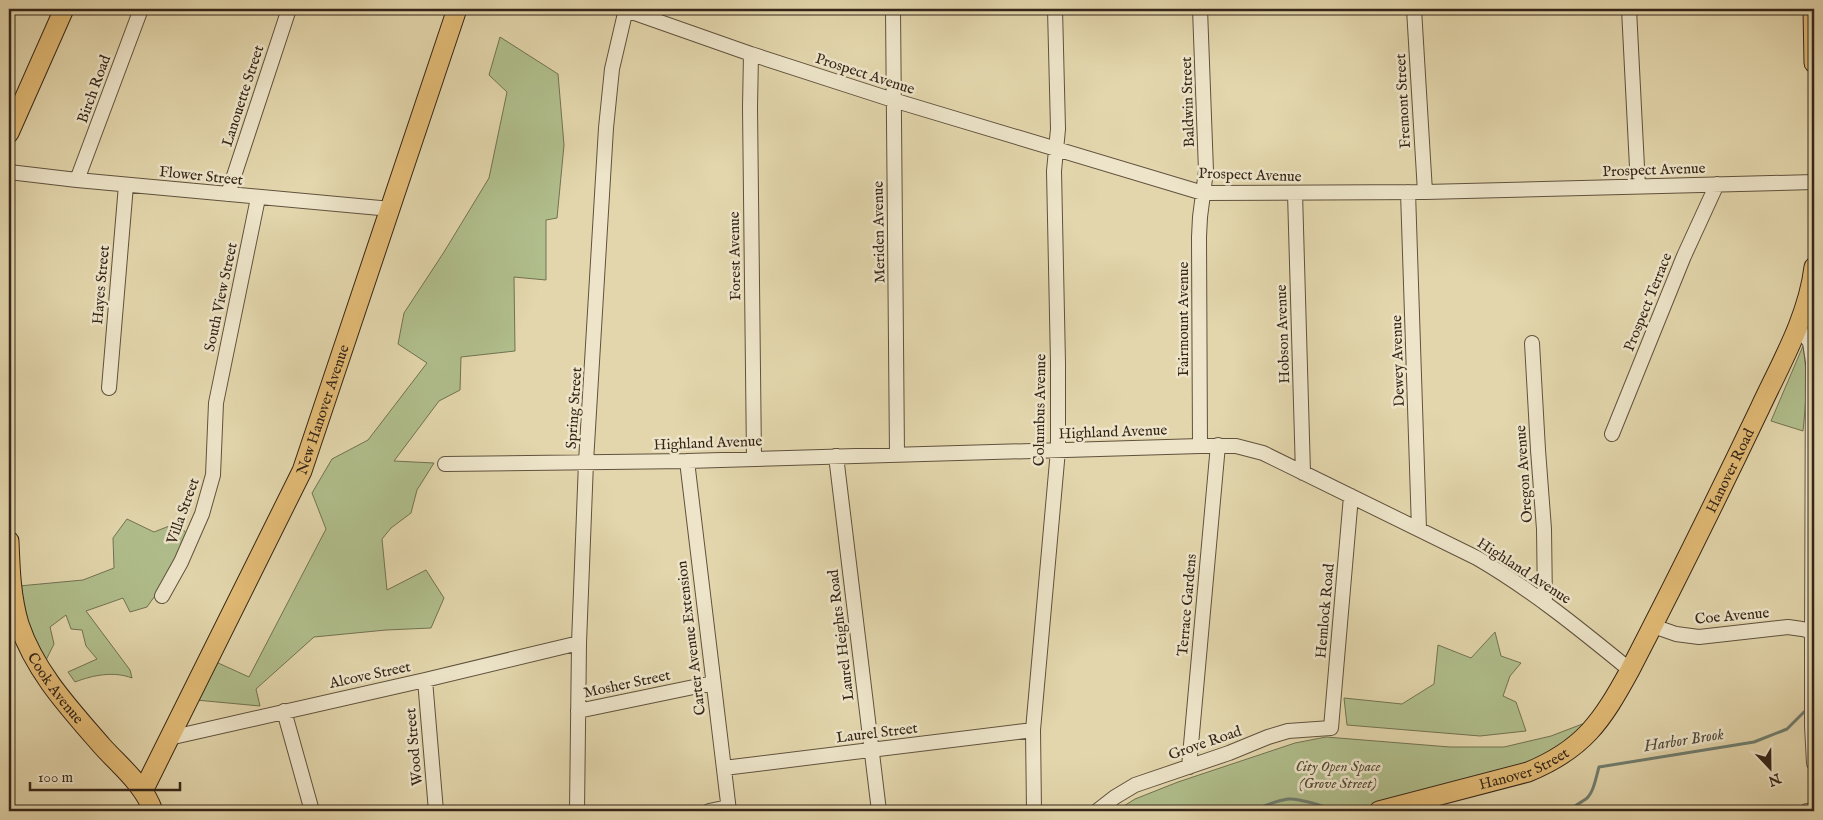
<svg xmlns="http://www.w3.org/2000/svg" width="1823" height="820" viewBox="0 0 1823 820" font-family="'IM FELL English',serif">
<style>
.green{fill:#b0be8c;stroke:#727252}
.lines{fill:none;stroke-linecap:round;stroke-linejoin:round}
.stream{stroke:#6f7e70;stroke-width:3}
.minor-casing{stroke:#60523d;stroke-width:16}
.major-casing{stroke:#352618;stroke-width:21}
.minor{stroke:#ede4c9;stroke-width:14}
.major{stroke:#e2bb76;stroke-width:19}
.labels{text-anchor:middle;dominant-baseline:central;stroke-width:5;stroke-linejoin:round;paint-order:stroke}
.street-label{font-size:15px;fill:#352618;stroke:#ede4c9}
.park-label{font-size:15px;font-style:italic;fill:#544c35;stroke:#ede4c9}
.water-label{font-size:16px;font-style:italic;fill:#4d4b3d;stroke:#ede4c9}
</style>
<rect width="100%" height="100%" fill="#e3d6ac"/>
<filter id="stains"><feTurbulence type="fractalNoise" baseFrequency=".004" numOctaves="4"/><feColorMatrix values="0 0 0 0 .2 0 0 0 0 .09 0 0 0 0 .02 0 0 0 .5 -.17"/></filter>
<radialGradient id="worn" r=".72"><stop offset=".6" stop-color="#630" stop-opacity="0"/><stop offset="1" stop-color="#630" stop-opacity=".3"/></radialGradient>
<!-- green -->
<path class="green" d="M500,37L558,74L564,145L557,218L546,220V280L514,277L515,351L461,357L460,390L439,401L394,461L434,463L417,490L411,513L391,528L382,539L387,590L426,570L444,598L431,628L386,630L314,637L256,689L260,706L196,700L216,662L249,677L326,529L312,493L332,459L368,440L427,363L398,344L404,313L444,252L489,178L507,92L489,75Z
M1803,346C1808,375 1806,402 1803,431L1771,421Z
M127,519L154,532L177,523L188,535L169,576L147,607L130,612L123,598L86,611L130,670L132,678C114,671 93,675 75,682L68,672L97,659L86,646L82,630L71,629L66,615L50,627L54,644L46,660L58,678L54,680L26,624L19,586L83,580L114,568L113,538Z
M1495,632L1501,656L1521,663L1510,676L1503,696L1516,702L1526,731L1480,736L1347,725L1344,698L1402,704L1434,684L1438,645L1471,658Z
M1585,723L1590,728L1527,768L1351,811H1116L1135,799L1178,782L1295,743L1326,737L1450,747H1504L1551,736Z"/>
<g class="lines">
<!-- stream -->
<path class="stream" d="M1253,811C1263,806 1276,801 1288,799C1298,798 1325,806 1334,811
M1569,811C1574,806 1580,803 1586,799C1594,792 1596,777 1599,767L1754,742L1787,729L1807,709"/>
<defs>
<path id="minor" d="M623,9L751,54L893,100L1203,193L1425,192L1814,182
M893,9L897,455
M1200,9L1206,171L1200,217L1199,237L1200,446
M1414,9L1425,192
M1629,9L1638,187
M751,54L750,107L754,458
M9,172L77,180L391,209
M77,180L141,9
M1408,192L1419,529
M1295,193L1303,473
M228,194L289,9
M1797,327L1810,342L1813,362L1812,644V726L1814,763
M1532,343L1538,450L1544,529L1545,603
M109,388L126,185
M1612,434L1684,256L1717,184
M836,456L879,811
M687,461L729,811
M445,464L687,461L1200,446H1236L1263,453L1477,558C1532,590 1581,630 1630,670
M162,596L181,562L202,514L213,475L216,403L258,198
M1653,626L1676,634L1699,637L1788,627L1802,629L1814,632
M425,680L436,811
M284,711L312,811
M578,711L713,683
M169,738L425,680L579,643
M1189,767L1218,445
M724,768L1033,730
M577,811L579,643L586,462L606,128L612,69L626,9
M709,811L728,807
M1034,811L1033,730L1058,450V363L1054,171L1058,129L1055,9
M1097,811L1115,797L1135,785L1229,753L1268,737L1288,731L1331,728L1351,496
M1807,811H1814"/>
<g id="major">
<path d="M1813,9L1814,63"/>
<path d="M9,133L64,9"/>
<path id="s1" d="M9,541C10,569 11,597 19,624C35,672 70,709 102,746C120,766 144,785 153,811"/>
<path id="s2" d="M143,791L302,471L457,9"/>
<path id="s3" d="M1379,811L1528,772C1584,749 1602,721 1630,670C1675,583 1718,496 1760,408C1781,363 1808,317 1814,267"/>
</g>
</defs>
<!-- minor casing -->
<use href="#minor" class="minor-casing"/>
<!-- major casing -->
<use href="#major" class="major-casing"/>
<!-- minor -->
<use href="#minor" class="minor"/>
<!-- major -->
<use href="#major" class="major"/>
</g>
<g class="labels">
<!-- street labels -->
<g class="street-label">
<text transform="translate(865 74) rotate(18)">Prospect Avenue</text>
<text transform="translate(94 89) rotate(-70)">Birch Road</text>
<text transform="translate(243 96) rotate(-72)">Lanouette Street</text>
<text transform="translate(1403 101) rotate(-93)">Fremont Street</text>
<text transform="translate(1188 102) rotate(-92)">Baldwin Street</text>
<text transform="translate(1654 170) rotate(-2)">Prospect Avenue</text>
<text transform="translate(1250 175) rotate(2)">Prospect Avenue</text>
<text transform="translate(201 176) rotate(6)">Flower Street</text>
<text transform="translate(879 232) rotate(-91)">Meriden Avenue</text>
<text transform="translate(735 256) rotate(-91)">Forest Avenue</text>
<text transform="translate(101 285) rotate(-85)">Hayes Street</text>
<text transform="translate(221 297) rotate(-78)">South View Street</text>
<text transform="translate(1648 302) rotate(-68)">Prospect Terrace</text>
<text transform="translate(1183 319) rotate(-90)">Fairmount Avenue</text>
<text transform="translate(1283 334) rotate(-92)">Hobson Avenue</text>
<text transform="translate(1398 361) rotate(-92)">Dewey Avenue</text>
<text transform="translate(574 408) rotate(-86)">Spring Street</text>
<text stroke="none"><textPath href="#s2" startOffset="422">New Hanover Avenue</textPath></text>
<text transform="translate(1040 410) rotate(-89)">Columbus Avenue</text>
<text transform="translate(1113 432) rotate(-2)">Highland Avenue</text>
<text transform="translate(708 443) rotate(-2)">Highland Avenue</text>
<text stroke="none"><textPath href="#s3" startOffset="525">Hanover Road</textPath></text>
<text transform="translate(1524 474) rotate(-94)">Oregon Avenue</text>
<text transform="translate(183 511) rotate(-70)">Villa Street</text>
<text transform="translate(1524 571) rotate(33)">Highland Avenue</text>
<text transform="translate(1187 605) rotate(-85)">Terrace Gardens</text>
<text transform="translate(1325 611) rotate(-85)">Hemlock Road</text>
<text transform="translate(1732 616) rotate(-5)">Coe Avenue</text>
<text transform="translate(841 635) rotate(-97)">Laurel Heights Road</text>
<text transform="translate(691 638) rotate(-97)">Carter Avenue Extension</text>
<text transform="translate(370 675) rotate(-12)">Alcove Street</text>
<text transform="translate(627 684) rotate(-12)">Mosher Street</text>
<text stroke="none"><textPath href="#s1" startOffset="158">Cook Avenue</textPath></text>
<text transform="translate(877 733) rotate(-7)">Laurel Street</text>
<text transform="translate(1205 743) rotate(-19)">Grove Road</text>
<text transform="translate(414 747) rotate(-95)">Wood Street</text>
<text stroke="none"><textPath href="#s3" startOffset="151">Hanover Street</textPath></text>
</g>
<!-- park labels -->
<g class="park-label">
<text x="1338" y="766">City Open Space<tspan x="1338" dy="17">(Grove Street)</tspan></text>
</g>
<!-- water labels -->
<g class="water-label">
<text transform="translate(1684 741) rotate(-9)">Harbor Brook</text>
</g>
</g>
<!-- margin -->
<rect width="1823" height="820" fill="none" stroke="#e3d6ac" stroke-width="30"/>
<rect x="10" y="10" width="1803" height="800" fill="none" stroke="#352618" stroke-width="2.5"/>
<rect x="15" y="15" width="1793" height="790" fill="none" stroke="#352618"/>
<!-- north arrow -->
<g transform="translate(1770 768) rotate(158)" stroke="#ede4c9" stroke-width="4" paint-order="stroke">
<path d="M0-4L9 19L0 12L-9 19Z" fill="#352618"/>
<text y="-8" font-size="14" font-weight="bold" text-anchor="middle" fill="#352618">N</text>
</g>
<!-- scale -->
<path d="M30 782v8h150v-8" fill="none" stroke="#352618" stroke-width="2.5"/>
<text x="38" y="782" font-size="15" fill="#352618" stroke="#ede4c9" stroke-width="4" paint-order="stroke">100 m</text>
<rect width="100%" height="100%" filter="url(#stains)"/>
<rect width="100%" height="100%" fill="url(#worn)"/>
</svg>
